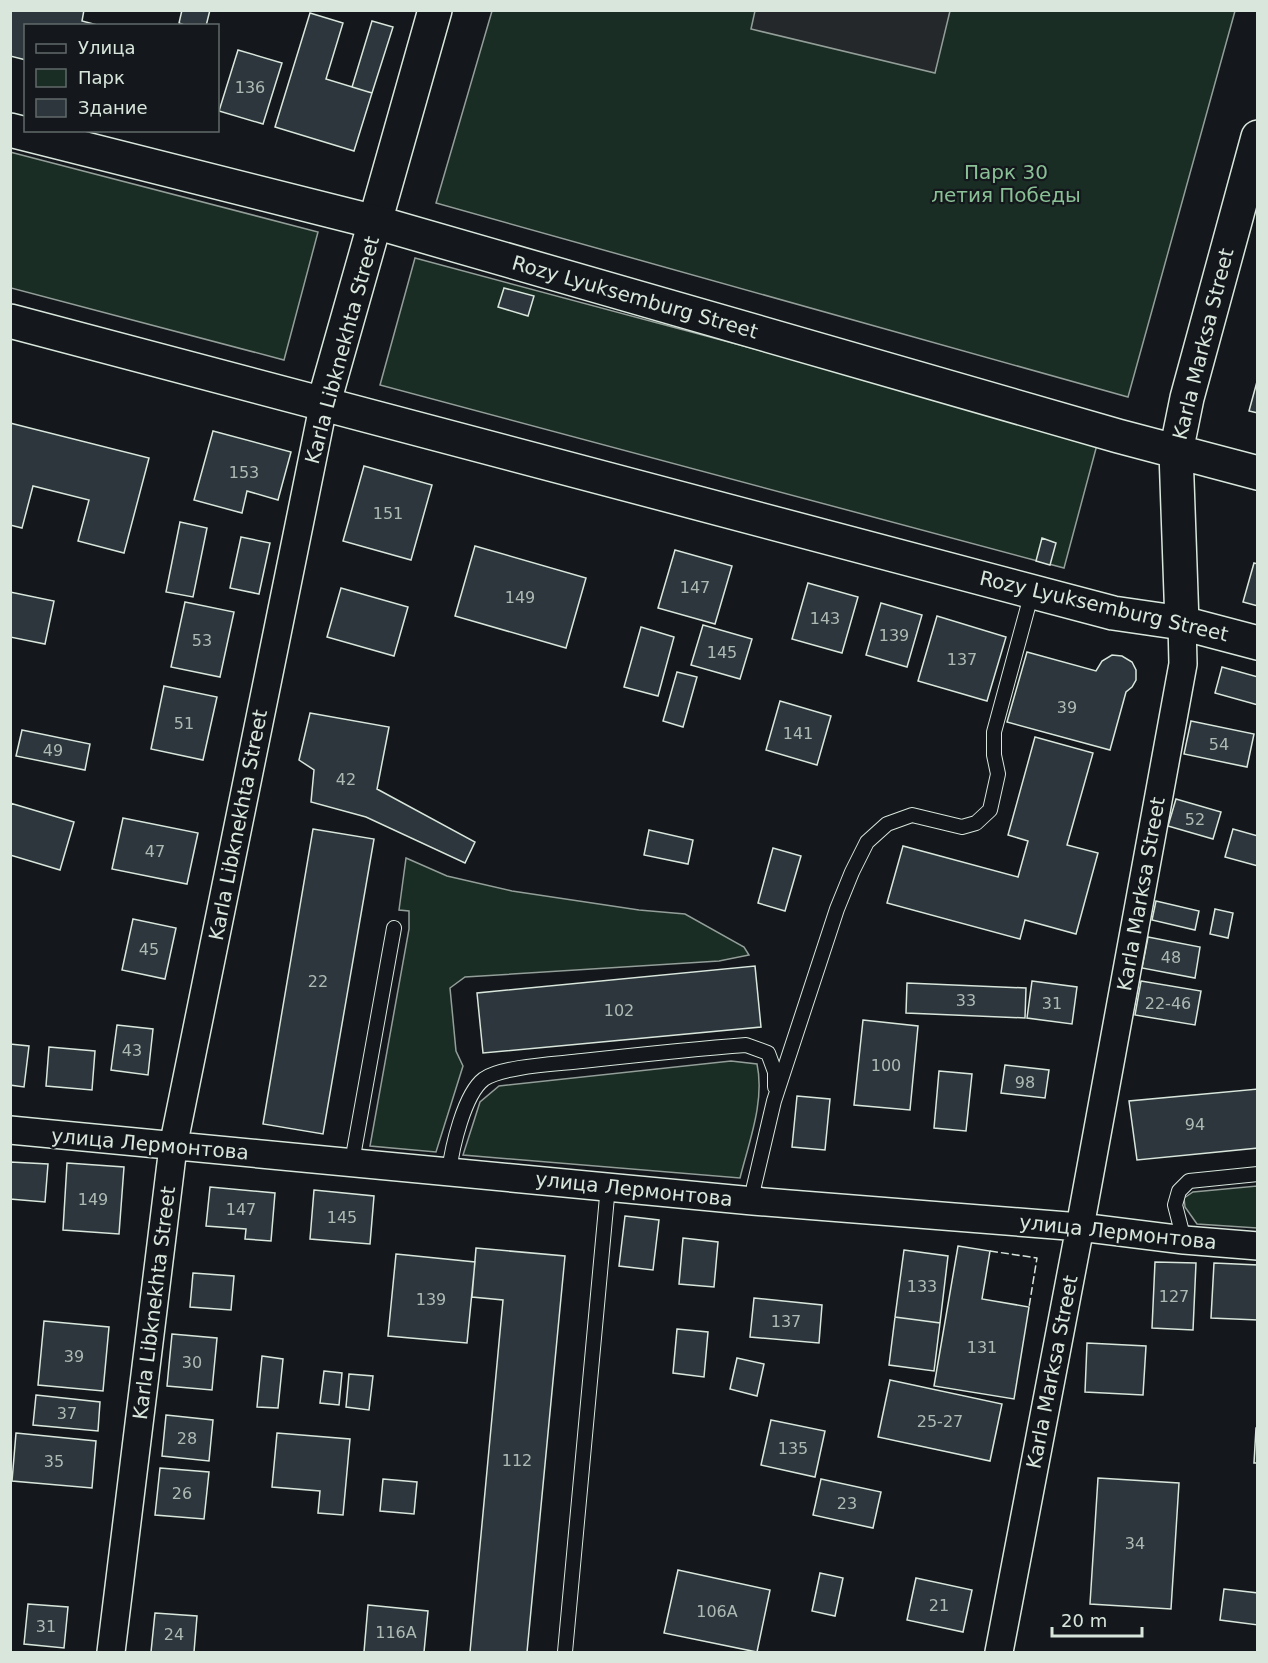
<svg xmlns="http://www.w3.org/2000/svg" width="1268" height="1663" viewBox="0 0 1268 1663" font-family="'DejaVu Sans',sans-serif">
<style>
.green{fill:#1a2d24;stroke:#939e99;stroke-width:1.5}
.parking{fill:#24282b;stroke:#939e99;stroke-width:1.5}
.building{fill:#2c363c;stroke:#d8e6dc;stroke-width:1.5}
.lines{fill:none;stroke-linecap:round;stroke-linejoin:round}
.service-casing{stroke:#d8e6dc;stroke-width:16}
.minor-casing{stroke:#d8e6dc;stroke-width:30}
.tertiary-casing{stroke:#d8e6dc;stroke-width:36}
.primary-casing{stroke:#d8e6dc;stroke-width:36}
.service{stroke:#14181c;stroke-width:14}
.minor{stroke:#14181c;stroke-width:27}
.tertiary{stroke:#14181c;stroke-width:33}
.primary{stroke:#14181c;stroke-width:33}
.fence{stroke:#d8e6dc;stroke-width:1.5;stroke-dasharray:8 3;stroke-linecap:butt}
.labels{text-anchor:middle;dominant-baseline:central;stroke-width:4.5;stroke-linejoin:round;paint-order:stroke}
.number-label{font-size:16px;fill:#adbab4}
.park-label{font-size:20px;fill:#8ac095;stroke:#14181c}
.street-label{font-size:20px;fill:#d8e6dc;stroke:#14181c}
</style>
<rect width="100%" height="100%" fill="#14181c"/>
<!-- green -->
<path class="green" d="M492,11H1235L1128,397L436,203Z
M10,152L318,232L284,360L11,288Z
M415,258L1098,441L1064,568L380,385Z
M406,858L447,876L512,891L639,910L685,914L744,947L749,955L719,961L465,977L450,988L456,1051L463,1066L436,1152L370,1146L409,929V911L399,910Z
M731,1061L757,1064C765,1101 749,1142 740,1178L463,1155L480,1102L499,1086Z
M1257,1186V1228L1197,1224L1185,1207L1184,1198L1193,1192Z"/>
<!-- parking -->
<path class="parking" d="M755,11V10L950,11L935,73L751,29Z"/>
<!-- building -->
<path class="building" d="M10,10H84L82,21L101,26H26V60L10,56Z
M182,10H210L206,26H187L179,23Z
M310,13L343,23L326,79L372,93L354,151L275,127Z
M372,21L393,27L372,93L352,87Z
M238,50L282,63L263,124L219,111Z
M504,288L534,296L528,316L498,307Z
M1258,378V413L1249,411Z
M10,423L149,458L124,553L78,541L89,500L33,486L22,528L10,525Z
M213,431L291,452L278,500L247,491L242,513L194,500Z
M364,466L432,485L411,560L343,541Z
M180,522L207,528L193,597L166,592Z
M241,537L270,543L259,594L230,588Z
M1042,538L1056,543L1050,565L1036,561Z
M475,546L586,578L566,648L455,616Z
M675,550L732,566L715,624L658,608Z
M1254,563L1258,564V606L1243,602Z
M808,583L858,597L842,653L792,639Z
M341,588L408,607L394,656L327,637Z
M10,592L54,601L45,644L10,637Z
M185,602L234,612L220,677L171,667Z
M881,603L922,615L907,667L866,655Z
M937,616L1006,637L987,701L918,681Z
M703,625L752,639L740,679L691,665Z
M641,627L674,637L658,696L624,687Z
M1027,652L1096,671L1102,661L1112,655L1122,656L1132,662L1136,670V680L1132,687L1126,692L1110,750L1007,722Z
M1222,667L1258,677V705L1215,693Z
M677,672L697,677L683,727L663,721Z
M164,686L217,697L203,760L151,749Z
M780,701L831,716L817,765L766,750Z
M310,713L389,727L377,789L475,842L465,863L366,817L311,802L314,770L299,760Z
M1191,721L1254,734L1247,767L1184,754Z
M22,730L90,744L85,770L16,756Z
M1035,737L1093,753L1067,845L1098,853L1076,934L1025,920L1020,939L887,903L903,846L1018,877L1028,841L1008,835Z
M1176,799L1221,812L1213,839L1168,826Z
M10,803L74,822L60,870L10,855Z
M123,818L198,833L187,884L112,869Z
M313,829L374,839L323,1134L263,1124Z
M1233,829L1258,836V866L1225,857Z
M649,830L693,840L688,864L644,855Z
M773,848L801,856L785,911L758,903Z
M1156,901L1199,911L1195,930L1152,920Z
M1215,909L1233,913L1228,938L1210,934Z
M133,919L176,928L165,979L122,970Z
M1148,937L1200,947L1195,978L1142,968Z
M755,966L761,1027L483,1053L477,993Z
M1032,981L1077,987L1072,1024L1027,1018Z
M1141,981L1201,991L1195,1025L1135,1015Z
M907,983L1026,988L1025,1018L906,1013Z
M863,1020L918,1026L910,1110L854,1105Z
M117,1025L153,1029L148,1075L111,1070Z
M10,1044L29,1046L24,1087L10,1085Z
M49,1047L95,1051L92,1090L46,1086Z
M1005,1065L1049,1070L1045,1098L1001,1093Z
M939,1071L972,1074L966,1131L934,1128Z
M1258,1089V1148L1137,1160L1129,1101Z
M797,1096L830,1099L825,1150L792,1147Z
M10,1162L48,1164L45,1202L10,1199Z
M67,1163L124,1167L119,1234L63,1230Z
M210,1187L275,1193L271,1241L245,1239L246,1229L206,1226Z
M314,1190L374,1196L370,1244L310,1239Z
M625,1216L659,1220L653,1270L619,1266Z
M683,1238L718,1242L714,1287L679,1284Z
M958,1246L990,1251L982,1299L1029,1307L1014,1399L934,1386Z
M476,1248L565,1256L527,1652H470L503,1300L472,1297Z
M904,1250L948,1256L940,1323L895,1317Z
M396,1254L475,1262L467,1343L388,1336Z
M1155,1262L1196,1263L1193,1330L1152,1328Z
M1214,1263L1258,1265V1320L1211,1318Z
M193,1273L234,1276L231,1310L190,1307Z
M754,1298L822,1305L819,1343L750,1337Z
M895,1317L940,1323L934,1371L889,1365Z
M44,1321L109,1327L103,1391L38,1385Z
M677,1329L708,1332L704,1377L673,1373Z
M172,1334L217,1338L212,1390L167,1386Z
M1087,1343L1146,1346L1143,1395L1085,1392Z
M262,1356L283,1359L278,1408L257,1407Z
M737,1358L764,1364L757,1396L730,1389Z
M324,1371L342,1373L339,1405L320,1403Z
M349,1374L373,1376L369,1410L346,1407Z
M890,1380L1002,1404L990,1461L878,1437Z
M36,1395L100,1402L98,1431L33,1425Z
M166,1415L213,1420L209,1461L162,1456Z
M771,1420L825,1431L815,1477L761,1465Z
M1256,1428H1258V1463H1254Z
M16,1433L96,1441L92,1488L12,1481Z
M277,1433L350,1439L343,1515L318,1513L320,1491L272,1487Z
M160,1468L209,1472L204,1519L155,1515Z
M1098,1478L1179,1483L1171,1609L1090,1604Z
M383,1479L417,1482L414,1514L380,1511Z
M821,1479L881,1492L873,1528L813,1515Z
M678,1570L770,1590L757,1652L664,1633Z
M820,1573L843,1578L835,1616L812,1611Z
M916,1578L972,1590L963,1632L907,1620Z
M1224,1589L1258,1593V1625L1220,1620Z
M28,1604L68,1607L64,1648L24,1644Z
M368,1605L428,1611L424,1652H364Z
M155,1613L197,1616L194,1652H151Z"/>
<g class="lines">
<defs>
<path id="service" d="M352,1162L394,928
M449,1172C452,1148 464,1094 484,1079C503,1066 558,1064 582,1061C637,1055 692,1049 746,1045L768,1053L775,1072V1087
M753,1201L754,1186L774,1101L837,909L852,872L867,842L887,824L912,815L962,827L976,823L990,810L998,774L994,755V732L1032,592
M1184,1240L1175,1205L1179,1191L1189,1181L1258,1174
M565,1652L608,1186"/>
<path id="minor" d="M10,1130L753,1201L1080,1227L1184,1240L1258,1246
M111,1652L173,1147L324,402
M999,1652L1080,1227L1183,664L1182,623"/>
<path id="tertiary" d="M324,402L435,10"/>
<path id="primary" d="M10,130L375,222L1118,436L1258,473
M10,321L1113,613L1182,623L1258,643
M1182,623L1176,452L1187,398L1258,137"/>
</defs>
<!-- service casing -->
<use href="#service" class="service-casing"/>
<!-- minor casing -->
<use href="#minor" class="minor-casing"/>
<!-- tertiary casing -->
<use href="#tertiary" class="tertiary-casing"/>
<!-- primary casing -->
<use href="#primary" class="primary-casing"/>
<!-- service -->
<use href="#service" class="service"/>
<!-- minor -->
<use href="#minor" class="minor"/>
<!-- tertiary -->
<use href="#tertiary" class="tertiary"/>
<!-- primary -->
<use href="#primary" class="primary"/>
<!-- fence -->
<path class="fence" d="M990,1251L1037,1258L1029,1307"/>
</g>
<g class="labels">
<!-- number labels -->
<g class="number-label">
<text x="250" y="87">136</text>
<text x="244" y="472">153</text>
<text x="388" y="513">151</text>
<text x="695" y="587">147</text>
<text x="520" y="597">149</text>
<text x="825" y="618">143</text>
<text x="894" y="635">139</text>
<text x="202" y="640">53</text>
<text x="722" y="652">145</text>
<text x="962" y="659">137</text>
<text x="1067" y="707">39</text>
<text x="184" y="723">51</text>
<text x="798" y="733">141</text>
<text x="1219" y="744">54</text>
<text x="53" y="750">49</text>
<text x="346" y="779">42</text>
<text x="1195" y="819">52</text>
<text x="155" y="851">47</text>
<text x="149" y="949">45</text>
<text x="1171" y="957">48</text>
<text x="318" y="981">22</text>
<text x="966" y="1000">33</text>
<text x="1052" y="1003">31</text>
<text x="1168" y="1003">22-46</text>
<text x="619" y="1010">102</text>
<text x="132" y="1050">43</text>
<text x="886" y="1065">100</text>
<text x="1025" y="1082">98</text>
<text x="1195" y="1124">94</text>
<text x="93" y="1199">149</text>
<text x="241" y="1209">147</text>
<text x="342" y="1217">145</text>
<text x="922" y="1286">133</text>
<text x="1174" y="1296">127</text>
<text x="431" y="1299">139</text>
<text x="786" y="1321">137</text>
<text x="982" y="1347">131</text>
<text x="74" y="1356">39</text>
<text x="192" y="1362">30</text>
<text x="67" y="1413">37</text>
<text x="940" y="1421">25-27</text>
<text x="187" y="1438">28</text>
<text x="793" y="1448">135</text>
<text x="517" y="1460">112</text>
<text x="54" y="1461">35</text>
<text x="182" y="1493">26</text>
<text x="847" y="1503">23</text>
<text x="1135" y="1543">34</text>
<text x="939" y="1605">21</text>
<text x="717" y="1611">106А</text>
<text x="46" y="1626">31</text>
<text x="396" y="1632">116А</text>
<text x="174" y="1634">24</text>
</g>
<!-- park labels -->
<g class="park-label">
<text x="1006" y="172">Парк 30<tspan x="1006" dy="23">летия Победы</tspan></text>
</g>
<!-- street labels -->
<g class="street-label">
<text transform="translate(635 297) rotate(16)">Rozy Lyuksemburg Street</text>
<text transform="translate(1203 344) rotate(-76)">Karla Marksa Street</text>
<text transform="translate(342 350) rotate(-75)">Karla Libknekhta Street</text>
<text transform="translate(1104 606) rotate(13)">Rozy Lyuksemburg Street</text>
<text transform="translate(238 825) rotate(-79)">Karla Libknekhta Street</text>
<text transform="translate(1141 894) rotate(-80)">Karla Marksa Street</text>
<text transform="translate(150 1144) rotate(5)">улица Лермонтова</text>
<text transform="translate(634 1189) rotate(6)">улица Лермонтова</text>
<text transform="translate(1118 1232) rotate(6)">улица Лермонтова</text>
<text transform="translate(154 1303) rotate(-83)">Karla Libknekhta Street</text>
<text transform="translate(1052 1372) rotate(-79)">Karla Marksa Street</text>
</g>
</g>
<!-- border -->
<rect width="1268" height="1663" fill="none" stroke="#d8e6dc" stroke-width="24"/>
<!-- legend -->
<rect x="24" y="24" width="195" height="108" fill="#14181c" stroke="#626a69" stroke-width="1.5"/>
<rect x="36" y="44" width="30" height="9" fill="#14181c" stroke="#626a69" stroke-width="1.5"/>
<text x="78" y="54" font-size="18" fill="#d8e6dc">Улица</text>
<rect x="36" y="69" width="30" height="18" fill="#1a2d24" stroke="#626a69" stroke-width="1.5"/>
<text x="78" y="84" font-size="18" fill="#d8e6dc">Парк</text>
<rect x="36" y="99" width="30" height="18" fill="#2c363c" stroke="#626a69" stroke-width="1.5"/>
<text x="78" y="114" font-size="18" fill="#d8e6dc">Здание</text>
<!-- scale -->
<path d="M1052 1627v9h90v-9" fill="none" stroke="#d8e6dc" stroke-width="3"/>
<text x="1061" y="1627" font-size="18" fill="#d8e6dc" stroke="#14181c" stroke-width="4.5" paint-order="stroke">20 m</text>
</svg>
